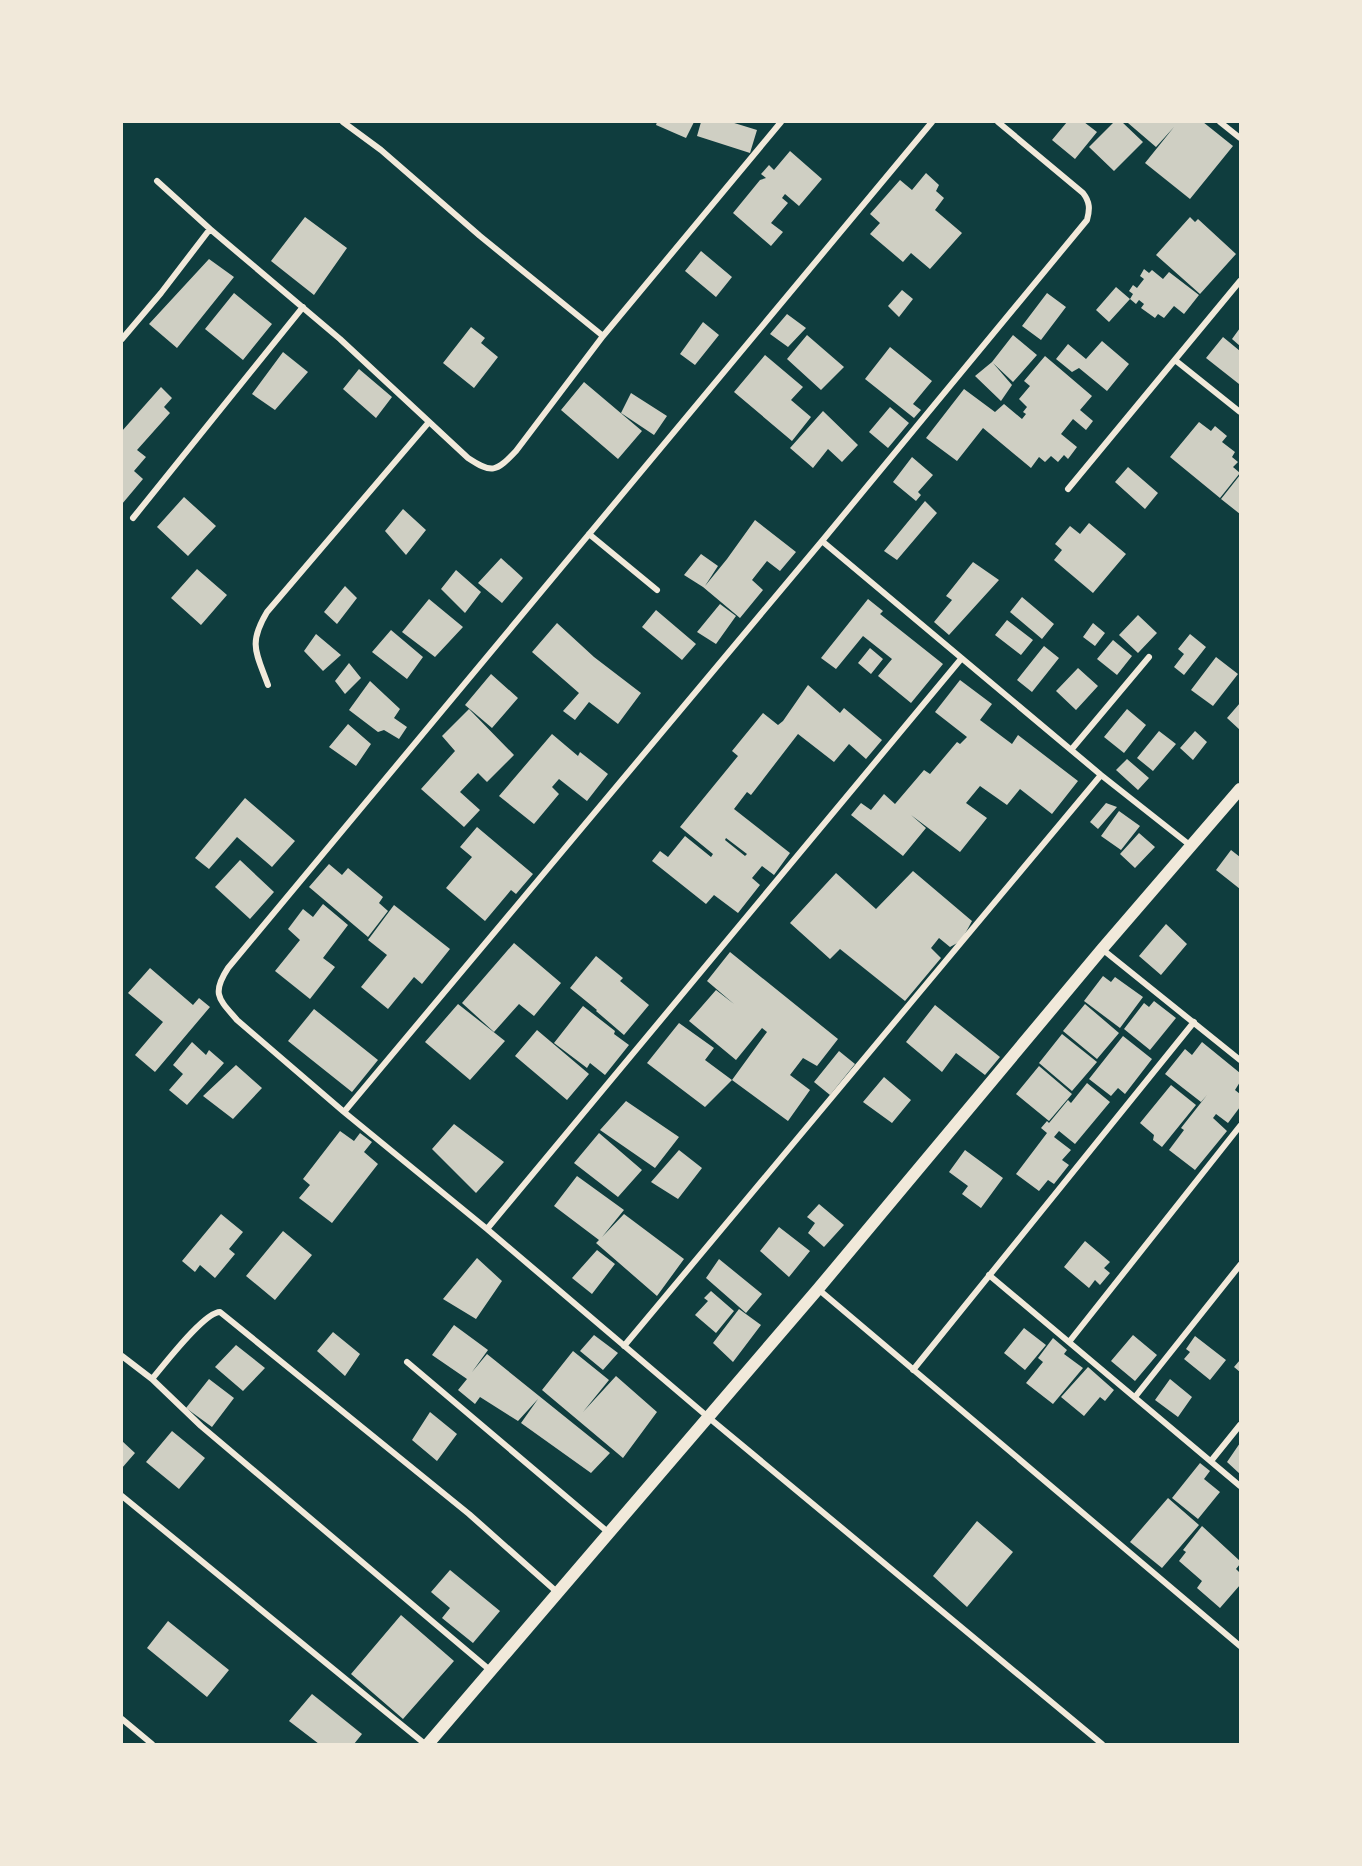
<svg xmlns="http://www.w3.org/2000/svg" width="1362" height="1866" viewBox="0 0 1362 1866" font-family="'Source Sans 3',sans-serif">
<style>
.building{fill:#cfcfc3;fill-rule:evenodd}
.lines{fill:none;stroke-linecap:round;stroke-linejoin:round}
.minor{stroke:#f1e9da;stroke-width:6}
.secondary{stroke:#f1e9da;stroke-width:12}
</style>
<rect width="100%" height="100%" fill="#0f3d3e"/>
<!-- building -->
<path class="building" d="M657,122H694L686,138L656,125Z
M701,122H731L757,130L750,153L697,136Z
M1067,122H1084L1097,132L1075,159L1052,140Z
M1114,122H1122L1143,142L1114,171L1089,147Z
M1129,122H1203L1233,146L1190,199L1145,163L1174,127L1156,147L1128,123Z
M790,151L822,179L799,206L785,194L782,198L788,203L771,223L783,232L771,246L733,213L760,180L766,178L761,174L769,165L774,170Z
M926,173L939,185L936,191L944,198L935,210L962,233L930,269L911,253L903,262L870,234L880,223L870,214L900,180L912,190Z
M305,217L347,248L314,295L271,261Z
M1190,217L1195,222L1198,219L1236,254L1200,294L1156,255Z
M701,251L732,277L716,297L685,271Z
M209,259L234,277L177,348L149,324Z
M1144,269L1149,273L1152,270L1163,279L1169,272L1199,295L1184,314L1174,306L1164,318L1158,314L1155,318L1141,308L1144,304L1139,300L1136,304L1130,299L1109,322L1096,310L1116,287L1130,299L1133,294L1129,291L1133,285L1137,288L1144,279L1140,276Z
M902,290L913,299L899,317L888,306Z
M234,293L272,324L243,360L205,329Z
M1047,293L1066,307L1041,340L1022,326Z
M787,314L806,328L788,347L770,334Z
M703,322L719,335L695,365L680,354Z
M471,327L485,338L481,343L498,357L474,388L443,363Z
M1240,328V346L1232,339Z
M807,335L844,367L821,390L787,359Z
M1013,335L1037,355L1013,382L993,363L1012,385L1001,401L975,376L992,362Z
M1223,337L1240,351L1239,384L1206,358Z
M1102,341L1129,364L1107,391L1079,368L1072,372L1056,359L1068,344L1086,359Z
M890,347L932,381L913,404L921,410L914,418L865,379Z
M283,352L308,372L275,410L252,394Z
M765,355L803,387L791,400L811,417L792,441L734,392Z
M1045,356L1092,396L1080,410L1093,421L1086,430L1073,419L1061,434L1077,447L1068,459L1064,455L1058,462L1051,456L1045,462L1039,457L1031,468L983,428L957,461L926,438L964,389L995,412L1004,404L1022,419L1026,414L1023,412L1027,407L1019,399L1030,386L1024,381Z
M359,369L392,397L376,418L343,389Z
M584,382L642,431L618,459L561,410Z
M161,387L172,398L164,407L170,413L137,450L146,457L134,471L143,479L122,504V431Z
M631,393L667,416L654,435L621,413Z
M890,407L909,423L888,448L869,432Z
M823,411L858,445L842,462L828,449L813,468L790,448Z
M1199,422L1211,431L1215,426L1227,436L1222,442L1235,452L1232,457L1238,462L1233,467L1240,473L1220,498L1170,457Z
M912,457L933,475L918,492L921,495L916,501L893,482Z
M1128,467L1158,493L1145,509L1115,482Z
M1240,475V514L1221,499Z
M184,497L216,526L188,556L157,527Z
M925,501L937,513L897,560L884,551Z
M403,509L426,530L406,555L385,531Z
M755,520L796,552L780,571L767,561L752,580L763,590L740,618L703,587L684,575L701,554L718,566L705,586L727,559Z
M1089,523L1126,554L1093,593L1054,560L1062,550L1055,544L1070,526L1080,534Z
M501,558L523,578L502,603L478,583Z
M973,562L999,580L949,635L934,622L952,600L946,596Z
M197,569L227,595L201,625L171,598Z
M456,570L481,592L465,613L441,589Z
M345,586L357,598L337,624L324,612Z
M1022,597L1054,624L1042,639L1010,612Z
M429,599L463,627L435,657L402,632Z
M868,599L883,611L880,614L943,664L911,703L878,676L892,659L863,636L836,669L821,658Z
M720,604L736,616L716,644L697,632Z
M656,610L696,644L682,660L642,627Z
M1138,615L1157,633L1138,653L1119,635Z
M1007,620L1033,640L1021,655L995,635Z
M557,623L594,657L641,693L618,724L589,702L575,720L563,711L579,693L532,652Z
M1093,623L1105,633L1095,646L1083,637Z
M391,630L423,657L407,679L372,652Z
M316,634L341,655L323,671L304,651Z
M1190,634L1206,647L1184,675L1174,667L1184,654L1178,649Z
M1113,640L1132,656L1117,675L1097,659Z
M1044,646L1059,658L1032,692L1017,680Z
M870,648L883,659L871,674L858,663Z
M1216,657L1238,674L1213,706L1191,690Z
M349,663L361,678L345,694L335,681Z
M1078,668L1098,686L1076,710L1056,691Z
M491,674L518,698L492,728L465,705Z
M960,680L992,704L980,720L1012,744L1018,735L1078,781L1052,814L1020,789L1007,805L980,786L966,803L987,818L960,852L911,815L926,828L903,856L851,815L861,803L871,810L884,794L895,804L924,770L930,774L957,742L960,744L967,737L935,712Z
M370,681L400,709L394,718L407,727L399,739L384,730L378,732L349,710Z
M808,685L840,713L844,708L882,740L866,759L849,744L834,762L798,734L751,795L747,792L734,809L790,853L774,875L762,866L752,878L760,885L738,913L714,895L706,904L652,861L660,851L668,857L685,836L711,857L713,854L680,827L738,756L732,751L763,713L778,725L783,721ZM726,838L747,854L745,856L725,840Z
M1240,703V730L1227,718Z
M469,709L514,755L487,782L478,773L460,792L480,810L464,827L421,789L455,751L442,736Z
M1127,709L1146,725L1124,753L1104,737Z
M348,724L371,744L356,766L329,747Z
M1159,731L1176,744L1153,771L1137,758Z
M1195,731L1207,742L1193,760L1180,748Z
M552,734L578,756L580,752L608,774L587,801L559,779L552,787L559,794L534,824L499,796Z
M1127,759L1149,778L1138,790L1116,770Z
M245,798L295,841L272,867L237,837L209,869L195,858Z
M1106,803L1117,807L1098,829L1090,822Z
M1119,811L1140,826L1121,850L1101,836Z
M477,827L533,874L516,894L511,890L485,921L446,888L472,857L460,847Z
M1139,833L1155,847L1135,868L1120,854Z
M1231,850L1240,857V889L1216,870Z
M240,860L274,892L250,919L215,887Z
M329,864L342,875L348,868L383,897L379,903L388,911L368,937L309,887Z
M913,871L972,921L961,941L950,947L939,938L931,948L941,958L905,1001L840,949L830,959L790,923L836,873L876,909Z
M323,904L348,925L323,958L335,967L310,999L275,971L300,940L288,929L303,909L313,917Z
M394,905L450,949L422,984L414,977L388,1009L361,987L387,955L368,940Z
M1166,924L1187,944L1161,975L1139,956Z
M514,943L561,983L534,1016L519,1004L494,1032L462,1003Z
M730,952L838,1039L817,1066L803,1058L790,1075L810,1090L788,1121L732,1080L705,1107L647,1063L679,1023L714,1048L705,1060L732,1080L767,1032L762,1028L736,1060L689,1021L716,990L734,1004L707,981Z
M596,956L623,978L620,981L649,1005L624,1035L596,1011L597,1010L570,988Z
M150,968L193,1005L199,998L210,1007L155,1072L135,1055L163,1022L128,993Z
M1103,976L1111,982L1115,977L1143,997L1120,1028L1084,1001Z
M1154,1001L1176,1018L1150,1050L1124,1029L1144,1003L1149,1007Z
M458,1004L505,1041L470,1080L425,1042Z
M1085,1004L1119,1033L1097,1059L1063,1031Z
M935,1005L1000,1057L985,1075L956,1053L942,1072L906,1042Z
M583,1006L615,1031L614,1034L629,1045L605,1075L590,1063L587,1068L554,1043Z
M314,1009L378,1060L352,1092L288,1041Z
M537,1030L589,1074L567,1100L515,1056Z
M1062,1034L1097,1062L1072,1091L1039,1063Z
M1123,1036L1152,1059L1125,1094L1118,1088L1111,1096L1089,1079Z
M192,1042L206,1055L209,1050L224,1063L187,1105L169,1090L183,1074L173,1065Z
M1202,1042L1240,1073V1082L1235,1090L1240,1094V1107L1228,1123L1216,1114L1213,1118L1227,1131L1195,1170L1169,1150L1184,1130L1181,1128L1207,1095L1201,1102L1165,1074L1185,1049L1192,1055Z
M839,1051L855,1064L830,1095L814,1082Z
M236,1065L262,1088L233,1119L203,1096Z
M1039,1066L1072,1094L1049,1121L1016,1094Z
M884,1077L911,1100L892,1123L863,1102Z
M1087,1083L1110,1102L1075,1144L1059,1131L1054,1137L1071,1150L1062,1160L1069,1165L1054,1184L1048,1180L1039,1191L1016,1174L1047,1133L1041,1128L1047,1121L1049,1123L1068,1100L1071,1103Z
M1171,1085L1196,1105L1162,1147L1153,1140L1154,1135L1140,1123Z
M626,1101L679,1137L655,1168L600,1130Z
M454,1124L504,1162L476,1193L432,1149Z
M340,1131L354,1141L360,1133L372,1142L364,1152L378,1164L332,1223L299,1198L310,1185L303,1179Z
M599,1133L642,1170L618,1197L574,1163Z
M679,1150L702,1168L678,1199L651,1182Z
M965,1150L1003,1178L981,1208L962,1194L968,1186L949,1172Z
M577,1176L624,1210L602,1237L624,1214L684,1259L657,1296L596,1243L599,1240L554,1206Z
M819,1204L844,1225L824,1247L808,1233L815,1223L807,1217Z
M221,1214L243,1232L229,1249L235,1254L215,1278L200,1265L195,1272L182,1261Z
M779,1227L810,1251L789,1277L760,1251Z
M283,1231L312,1255L275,1300L246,1276Z
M1085,1241L1110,1262L1104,1268L1110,1273L1100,1285L1095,1280L1089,1288L1064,1267Z
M597,1250L615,1264L592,1294L572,1278Z
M477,1258L502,1281L476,1319L443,1299Z
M719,1259L762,1294L746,1313L706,1278Z
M711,1291L734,1311L716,1333L695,1315L708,1301L704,1298Z
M739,1309L761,1325L733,1362L713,1343Z
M454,1325L488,1350L472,1372L487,1354L610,1453L591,1473L521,1423L538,1399L518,1421L480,1397L475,1404L458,1390L467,1379L432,1355Z
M1024,1328L1046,1345L1025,1370L1004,1353Z
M333,1332L360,1354L345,1376L317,1351Z
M594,1335L618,1353L603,1370L580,1351Z
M1133,1335L1157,1355L1135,1381L1111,1361Z
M1195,1336L1226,1360L1210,1380L1184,1359L1190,1352L1186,1349Z
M1053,1338L1067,1350L1064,1354L1083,1368L1053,1404L1026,1383L1043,1362L1038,1358Z
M236,1345L265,1368L243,1391L215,1367Z
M573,1351L609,1380L583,1412L616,1376L657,1412L623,1458L542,1390Z
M1240,1360V1372L1234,1367Z
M1088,1367L1114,1390L1105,1401L1100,1397L1084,1416L1061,1397Z
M209,1379L234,1398L212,1427L186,1408Z
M1170,1379L1192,1397L1178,1417L1155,1400Z
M430,1412L457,1434L437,1461L412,1440Z
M172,1431L205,1458L179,1489L146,1462Z
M122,1441L135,1453L122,1468Z
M1240,1443V1474L1227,1462Z
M1200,1463L1210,1471L1204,1479L1220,1492L1198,1519L1172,1498Z
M1168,1498L1199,1525L1162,1568L1130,1542Z
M977,1521L1013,1552L967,1607L933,1576Z
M1202,1526L1240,1561V1564L1236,1569L1240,1573V1585L1220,1608L1197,1588L1202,1581L1179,1561L1186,1552L1183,1550Z
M450,1570L500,1611L473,1643L442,1618L450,1608L431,1592Z
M401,1615L454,1661L403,1719L351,1674Z
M168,1621L229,1670L207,1697L147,1648Z
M312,1694L362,1734L354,1744H319L289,1721Z"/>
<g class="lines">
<!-- minor -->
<path class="minor" d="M343,122L381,150L480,236L603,336
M932,122L228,968C211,994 219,999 237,1020L344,1112L487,1229L708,1417L1102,1744
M1220,122L1240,138
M157,181L210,229
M122,339L161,293L210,229L340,339L468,458C492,474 496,472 516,451L603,336L781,122
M1175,360L1240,412
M1068,489L1240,281
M133,518L303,307
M589,534L657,590
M822,541L1101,775L1191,846
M268,685C256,652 248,644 267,612L429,422
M1071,750L1149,657
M1102,949L1240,1060
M344,1112L822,541L1087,220C1090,209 1090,202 1083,193L998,122
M487,1229L961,659
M989,1275L1240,1486
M818,1289L1240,1646
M1069,1342L1240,1126
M624,1346L1101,775
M122,1356L152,1379L201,1426L491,1671
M407,1362L609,1533
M913,1370L1194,1022
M152,1379C164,1365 204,1312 220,1312L469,1514L558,1593
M1135,1397L1240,1265
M1211,1461L1240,1425
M122,1496L425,1744
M122,1719L152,1744"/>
<!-- secondary -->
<path class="secondary" d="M428,1744L818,1289L1102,949L1240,789"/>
</g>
<!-- border -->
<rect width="1362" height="1866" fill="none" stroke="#f1e9da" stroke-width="246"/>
</svg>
